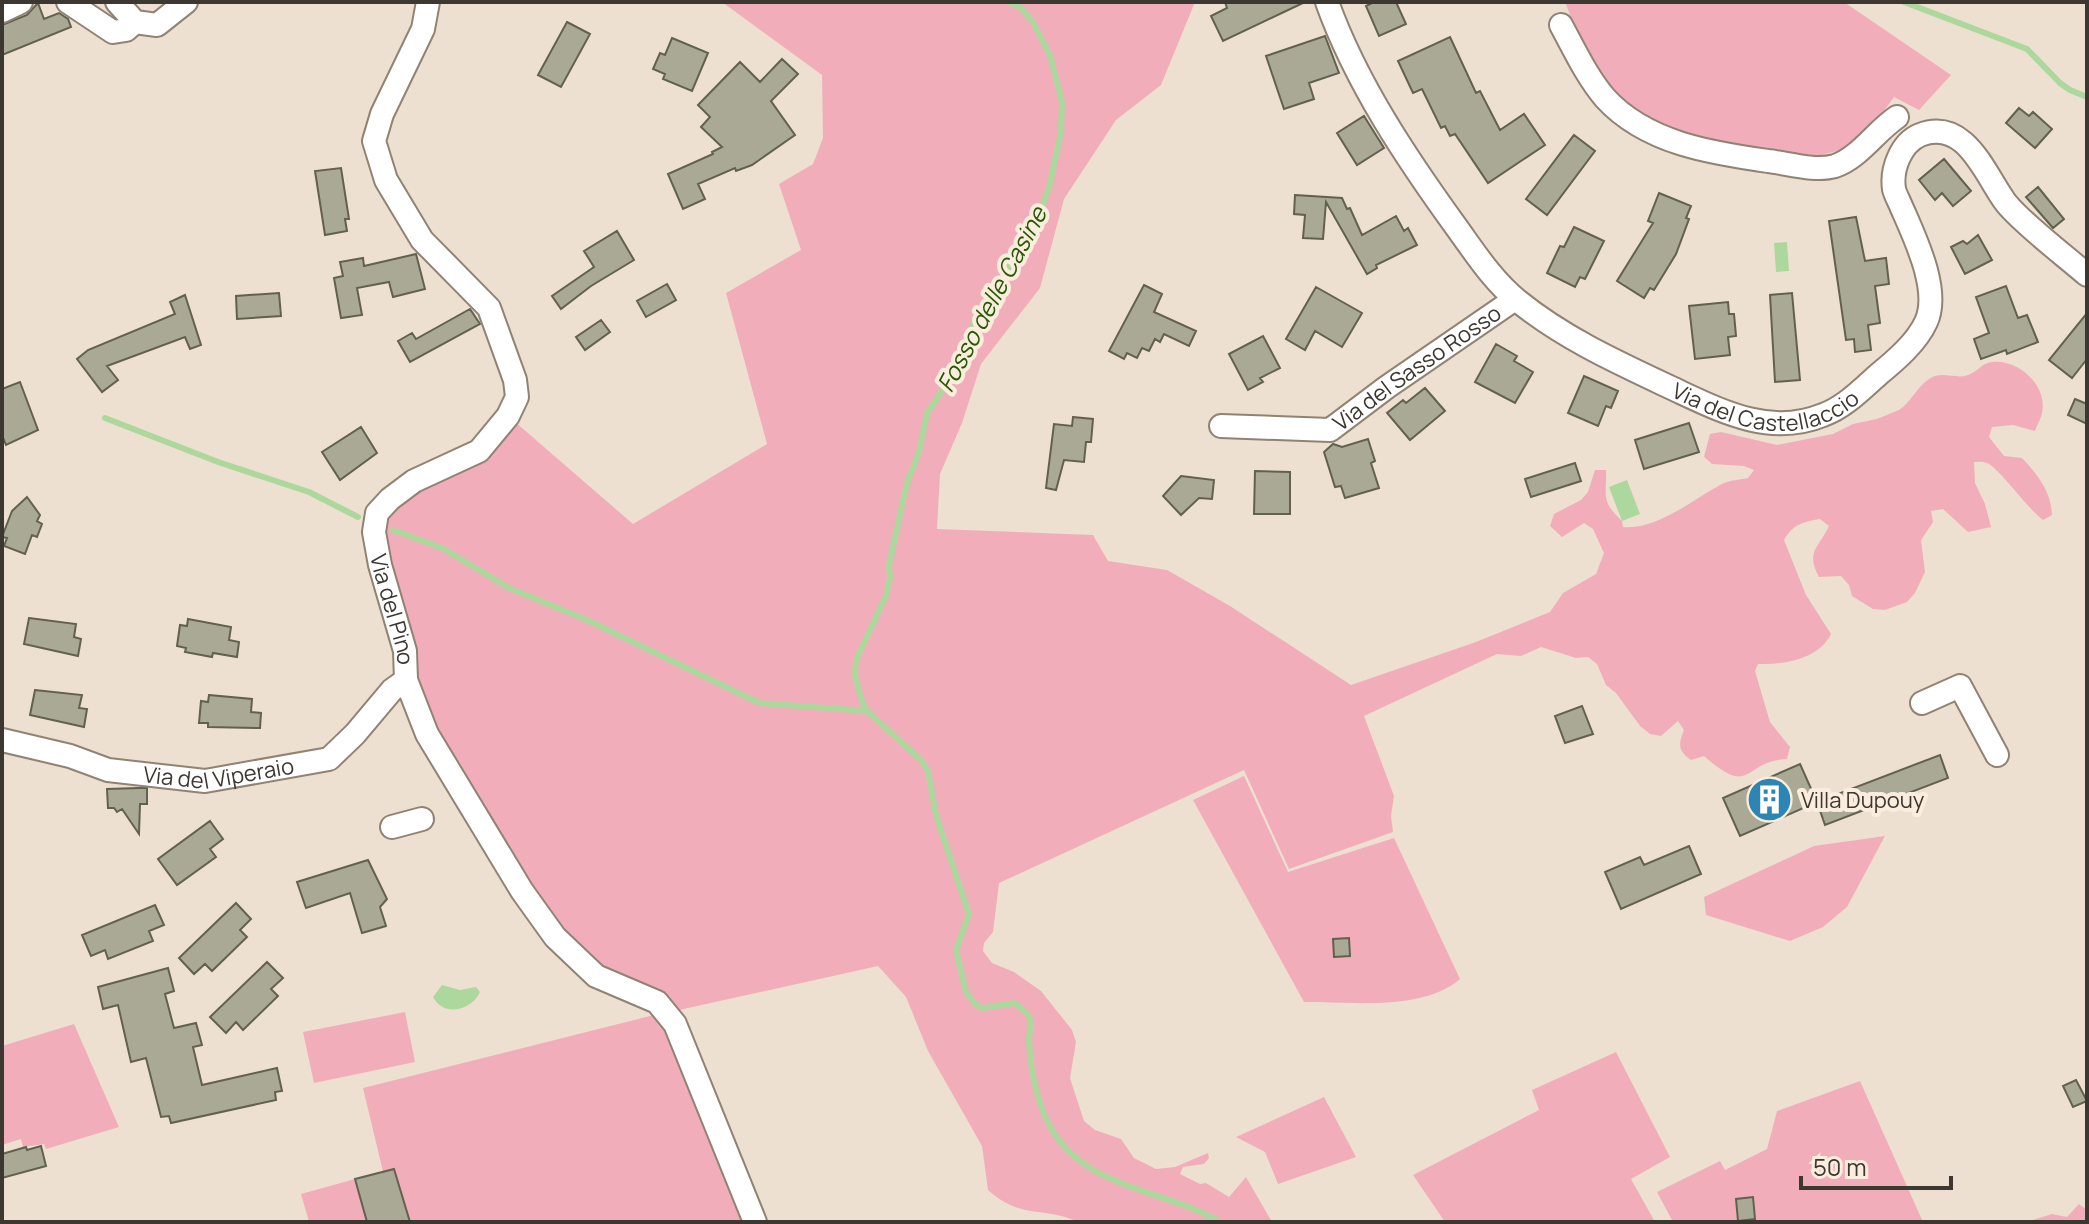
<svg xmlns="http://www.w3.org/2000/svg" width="2089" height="1224" viewBox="0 0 2089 1224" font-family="Manrope,sans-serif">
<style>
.green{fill:#f1aeba}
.water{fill:#add89d}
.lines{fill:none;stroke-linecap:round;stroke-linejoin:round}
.stream{stroke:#add89d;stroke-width:6}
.building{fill:#aaa996;stroke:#62614f;stroke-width:2}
.minor-casing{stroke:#908374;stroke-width:26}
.minor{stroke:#fff;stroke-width:22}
.labels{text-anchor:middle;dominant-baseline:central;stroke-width:8;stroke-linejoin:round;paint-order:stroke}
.street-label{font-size:22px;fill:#3c3730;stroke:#fbeddd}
.poi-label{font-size:22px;fill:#3c3730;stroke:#fbeddd;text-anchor:start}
.water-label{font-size:24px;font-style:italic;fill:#255906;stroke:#fbeddd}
</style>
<rect width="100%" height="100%" fill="#eee0d0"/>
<!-- green -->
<path class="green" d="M722,2H1195L1161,85L1116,120L1064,199L1040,288L981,364L962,423L940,474L937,529L1093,535L1108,561L1167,570L1230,606L1351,685L1476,642L1550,612L1563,593L1596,574L1604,553L1593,529L1584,523L1562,537L1550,526L1554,514L1581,500L1588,492L1595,470H1606C1607,496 1600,500 1622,521L1623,527C1658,530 1693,499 1722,484C1730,480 1739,480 1748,478L1754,470L1744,466L1712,464L1704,457L1710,434L1721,432L1777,445L1833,434L1853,424L1877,419L1899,410C1911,402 1917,387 1929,379C1940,371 1953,378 1965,376C1976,374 1981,363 1992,362C2019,359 2048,386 2042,413C2041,419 2037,425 2035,431L2013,425L1992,427L1989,437L2004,456L2022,458C2038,475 2051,491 2052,515L2043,520C2027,508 1998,467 1987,463C1982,461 1979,462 1974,462L1975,483L1985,504L1991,527L1968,532L1943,509L1931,511L1933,522L1921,540L1925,572L1915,593L1907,602L1885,610L1873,609L1852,596L1849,585L1841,576L1819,577C1805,551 1819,548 1829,526L1820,519C1803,522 1793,524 1784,540L1806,595L1831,634C1819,659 1784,665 1758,664L1755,671L1770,722L1790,747L1787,759C1742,761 1753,799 1704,756L1691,760C1678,751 1678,744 1684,730L1678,721L1661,736L1650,734L1640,726L1616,693L1606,685L1597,664L1588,657L1576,658L1541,647L1521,656L1497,654L1364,716L1394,796L1391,816L1393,832L1289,869L1244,770L999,883L993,932L984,943L983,951L992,963L1014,972L1041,991L1072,1030L1076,1042L1070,1078L1084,1121L1095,1130L1121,1139L1134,1158L1156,1169L1175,1167L1208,1153L1209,1158L1204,1164L1183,1167L1180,1174L1200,1184L1206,1183L1229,1197L1246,1177L1272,1222H1078C1044,1206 1021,1220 988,1190L982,1146L928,1051L906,997L878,966L679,1010L661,995L615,978L565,935L499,835L428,722L379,538L383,520L394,508L514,421L633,524L767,444L726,293L801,250L779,184L813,164L823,138L822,75Z
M1565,2H1844L1951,75L1919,110L1894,97L1878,119L1848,148L1814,157L1720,147L1652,122L1612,92L1585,53Z
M1244,776L1288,872L1394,838L1460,979C1423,1011 1352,1002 1304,1002L1193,800Z
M1885,836L1847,907L1823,927L1790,941L1706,915L1704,897L1814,846Z
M405,1012L415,1062L314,1083L303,1032Z
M658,1014L668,1023L747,1222H395L363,1088Z
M74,1024L119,1127L46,1149L44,1144L23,1147L21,1139L2,1145V1046Z
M1616,1052L1670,1157L1631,1179L1655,1222H1445L1413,1175L1539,1110L1532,1090Z
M1860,1081L1923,1222H1673L1657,1192L1720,1161L1725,1170L1767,1149L1777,1111Z
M1324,1097L1356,1157L1278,1184L1265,1152L1236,1137Z
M355,1179L367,1222H309L301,1194Z
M2079,1204L2087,1210V1222H2026L2052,1214L2067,1217Z"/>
<!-- water -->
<path class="water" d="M1787,242L1789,271L1776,272L1774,243Z
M1627,480L1640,514L1622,521L1609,487Z
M442,985L460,990L476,987L480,992C472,1010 444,1018 433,997Z"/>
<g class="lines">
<!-- stream -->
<path class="stream" d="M1009,2L1021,8L1033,22L1050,55L1062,102L1061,132L1049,188L1037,220L1018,247L1008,270L975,319L958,367L927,413L919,452L907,483L889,565L890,578L886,596L856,660L855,676L862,701L867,711L921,760L928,771L936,815L969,914L956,950L966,992L976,1005L983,1008L1015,1003C1020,1008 1029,1013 1031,1021C1031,1027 1029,1034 1029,1039C1030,1068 1037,1104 1051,1128C1086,1190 1165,1189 1220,1222
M1904,2L2027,49L2060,83L2070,90L2087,97
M105,418L218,462L309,492L358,517
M393,530L442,548L509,588L587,620L759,703L867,711"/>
</g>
<!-- building -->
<path class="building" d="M1225,2H1305L1223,41L1211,16L1227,8Z
M1374,2H1396L1406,24L1379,36L1366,6Z
M38,3L44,19L59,13L68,19L71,27L2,55V25L27,15Z
M567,22L590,34L561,87L538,75Z
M1325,36L1339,73L1309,83L1314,99L1284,109L1266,56Z
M1450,37L1476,93L1480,91L1500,130L1524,114L1545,145L1488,183L1455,134L1450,136L1445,126L1441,128L1422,89L1413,93L1398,61Z
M672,38L708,53L692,91L663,79L665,74L653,69L660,53L665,55Z
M782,59L798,74L771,101L795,135L752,165L736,171L735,168L698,184L705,199L683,209L668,174L713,154L712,152L722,147L701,127L710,117L698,105L740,62L760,82Z
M2019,108L2029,116L2033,112L2052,129L2035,148L2006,123Z
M1364,116L1384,148L1357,165L1337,133Z
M1574,135L1595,151L1547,215L1526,199Z
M1944,159L1971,191L1953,206L1942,193L1935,200L1919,180Z
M341,168L349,219H345L347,231L325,235L315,171Z
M2038,187L2064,219L2053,228L2026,197Z
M1659,193L1691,206L1686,218L1689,219L1676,254L1654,290L1650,288L1644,298L1617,281L1653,223L1648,221Z
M1295,195L1342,198L1347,209L1350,208L1362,235L1396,216L1404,231L1408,228L1417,245L1376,265L1377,268L1367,274L1326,202L1323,239L1303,238L1305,215L1294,214Z
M1856,217L1865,261L1886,258L1889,284L1875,286L1880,323L1868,325L1871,350L1855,352L1854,339L1846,340L1829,221Z
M1574,227L1604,241L1585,279L1580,277L1575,287L1547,273L1560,246L1564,247Z
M617,231L634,260L591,286L561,309L552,296L594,267L584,251Z
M1978,235L1992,260L1965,274L1951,247L1963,241L1967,244Z
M416,254L425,289L393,297L389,282L357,288L362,315L341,318L334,278L343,276L340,262L363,258L364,266Z
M667,284L676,300L646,317L637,301Z
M1144,285L1162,294L1154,312L1196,331L1189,346L1164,334L1160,342L1155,339L1149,351L1142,348L1137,358L1127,353L1124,359L1109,351Z
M2006,286L2018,318L2027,315L2038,342L2007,354L2006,350L1981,359L1974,339L1989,333L1976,297Z
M1316,287L1362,313L1342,347L1315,331L1305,350L1286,339Z
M279,293L281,316L237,319L236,296Z
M1792,293L1800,380L1775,382L1770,295Z
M185,295L201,345L190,349L185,337L107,366L118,380L102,392L77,359L88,350L175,314L170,302Z
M1728,302L1729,314H1734L1736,336L1728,337L1730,355L1695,359L1689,306Z
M470,309L480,324L410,362L398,341L412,333L416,339Z
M2087,313V359L2072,378L2049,360Z
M601,320L610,332L585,350L576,337Z
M1263,336L1280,368L1260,378L1263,382L1248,390L1229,354Z
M1496,344L1517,356L1514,361L1533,372L1515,403L1475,382Z
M1584,376L1618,391L1611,408L1606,406L1598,426L1568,413Z
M20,382L38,430L6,445L2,435V389Z
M1425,388L1445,411L1410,440L1387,413L1403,400L1406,403Z
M2075,399L2087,404V424L2068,415Z
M1073,417L1093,419L1091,442H1086L1084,462L1064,460L1056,490L1046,488L1054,424L1072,426Z
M1689,423L1699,452L1644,469L1635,440Z
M361,427L377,453L340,480L322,452Z
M1368,439L1375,461L1371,463L1379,488L1345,498L1341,486L1335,487L1324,452L1333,444L1342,447Z
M1575,463L1581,481L1531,497L1525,479Z
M1255,471L1290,472V514H1254Z
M1181,476L1214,480L1212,499L1199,498L1181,515L1163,496Z
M27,497L40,515L37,521L42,524L37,537L32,535L25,554L4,546L7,538L2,537L12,511Z
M29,618L76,624L74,637L81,639L78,656L24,644Z
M188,619L231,627L229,640L239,642L237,657L213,653L212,657L185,652L186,648L177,646L180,625L187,626Z
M35,690L82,695L79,708L87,709L84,727L30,715Z
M209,695L252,699L251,712L261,713L260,728L208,727V723H199L201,701L208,702Z
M1582,706L1593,734L1565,743L1555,716Z
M1940,755L1948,778L1825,825L1817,802Z
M1800,764L1817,802L1740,836L1723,798Z
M139,788H147V804H140L139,834L122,809L117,812L114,808H108L107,789Z
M210,821L223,839L210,849L216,857L177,885L158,859Z
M1689,846L1701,874L1621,909L1605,872L1640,857L1644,865Z
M368,860L387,899L380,907L386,926L362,933L350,893L306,908L297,882Z
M236,903L251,919L240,930L247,937L212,971L205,964L194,974L179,958Z
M155,905L164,925L149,931L153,941L108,959L105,950L91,956L82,935Z
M1349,938L1350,956L1334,957L1333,939Z
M267,962L283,978L271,989L278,996L243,1030L236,1022L226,1033L210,1017Z
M168,968L174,991L165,994L174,1028L196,1023L202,1045L193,1047L202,1085L277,1068L282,1091L275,1092L276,1100L171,1123L169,1116L161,1117L146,1058L131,1062L118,1005L103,1009L98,987Z
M2076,1080L2087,1101L2073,1107L2063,1086Z
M41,1146L46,1166L2,1178V1154L26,1147L27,1150Z
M394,1169L410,1222H367L355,1179Z
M1753,1197L1755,1219L1738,1221L1736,1199Z"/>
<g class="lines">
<defs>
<g id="minor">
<path d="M68,2L113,32L126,30L135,22"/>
<path d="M117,2L135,22L157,25L186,2"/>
<path id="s1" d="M428,2L423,29L382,114L374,141L386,180L422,240L489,308L515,380L517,397L508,416L479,451L414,481L390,499L377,513L374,532L380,565L405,651L406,680L427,734L522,891L555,937L596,976L657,1002L675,1024L755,1222"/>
<path id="s2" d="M1327,2C1356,83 1407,159 1457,228C1475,253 1493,281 1518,301C1566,340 1623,365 1678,391C1725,413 1772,436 1823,415C1845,407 1862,389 1879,374C1896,360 1917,342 1926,322C1941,290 1914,236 1901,206C1899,201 1895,194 1894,189C1891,169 1901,143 1920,135C1966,117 1985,175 2006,203C2024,225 2064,255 2087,275"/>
<path d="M2,11L21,2"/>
<path d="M1561,25C1574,49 1587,77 1605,98C1646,143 1711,153 1768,161C1787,163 1815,172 1835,166C1859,158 1876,131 1897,117"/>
<path id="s3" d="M1221,426L1330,430L1387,387L1515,299"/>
<path d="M1922,703L1960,686L1997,755"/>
<path id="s4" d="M2,740L70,756L108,770L205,781L329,759L355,734L392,690L406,680"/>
<path d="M392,827L422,819"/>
</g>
</defs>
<!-- minor casing -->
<use href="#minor" class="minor-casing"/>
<!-- minor -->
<use href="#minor" class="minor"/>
</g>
<!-- icons -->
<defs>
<symbol id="building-disc" viewBox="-11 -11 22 22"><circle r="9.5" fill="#2c86b3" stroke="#fbeddd"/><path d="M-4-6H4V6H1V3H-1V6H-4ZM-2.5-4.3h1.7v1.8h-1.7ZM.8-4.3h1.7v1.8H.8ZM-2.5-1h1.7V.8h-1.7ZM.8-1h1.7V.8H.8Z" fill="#fff"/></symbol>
</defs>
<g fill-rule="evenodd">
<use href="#building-disc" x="1744" y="774" width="51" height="51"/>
</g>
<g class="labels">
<!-- street labels -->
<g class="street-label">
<text stroke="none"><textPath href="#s3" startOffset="216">Via del Sasso Rosso</textPath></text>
<text stroke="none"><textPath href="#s2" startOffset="634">Via del Castellaccio</textPath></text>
<text stroke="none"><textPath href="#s1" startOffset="736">Via del Pino</textPath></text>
<text stroke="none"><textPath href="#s4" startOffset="222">Via del Viperaio</textPath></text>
</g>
<!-- poi labels -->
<g class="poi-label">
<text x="1801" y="800">Villa Dupouy</text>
</g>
<!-- water labels -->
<g class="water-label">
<text transform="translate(991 299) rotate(-62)">Fosso delle Casine</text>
</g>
</g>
<!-- border -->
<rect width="2089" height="1224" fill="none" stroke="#3c3730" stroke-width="8"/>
<!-- scale -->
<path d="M1801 1176v12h150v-12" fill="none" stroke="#3c3730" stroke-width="4"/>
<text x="1813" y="1176" font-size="24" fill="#3c3730" stroke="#fbeddd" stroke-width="6" paint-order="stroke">50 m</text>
</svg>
